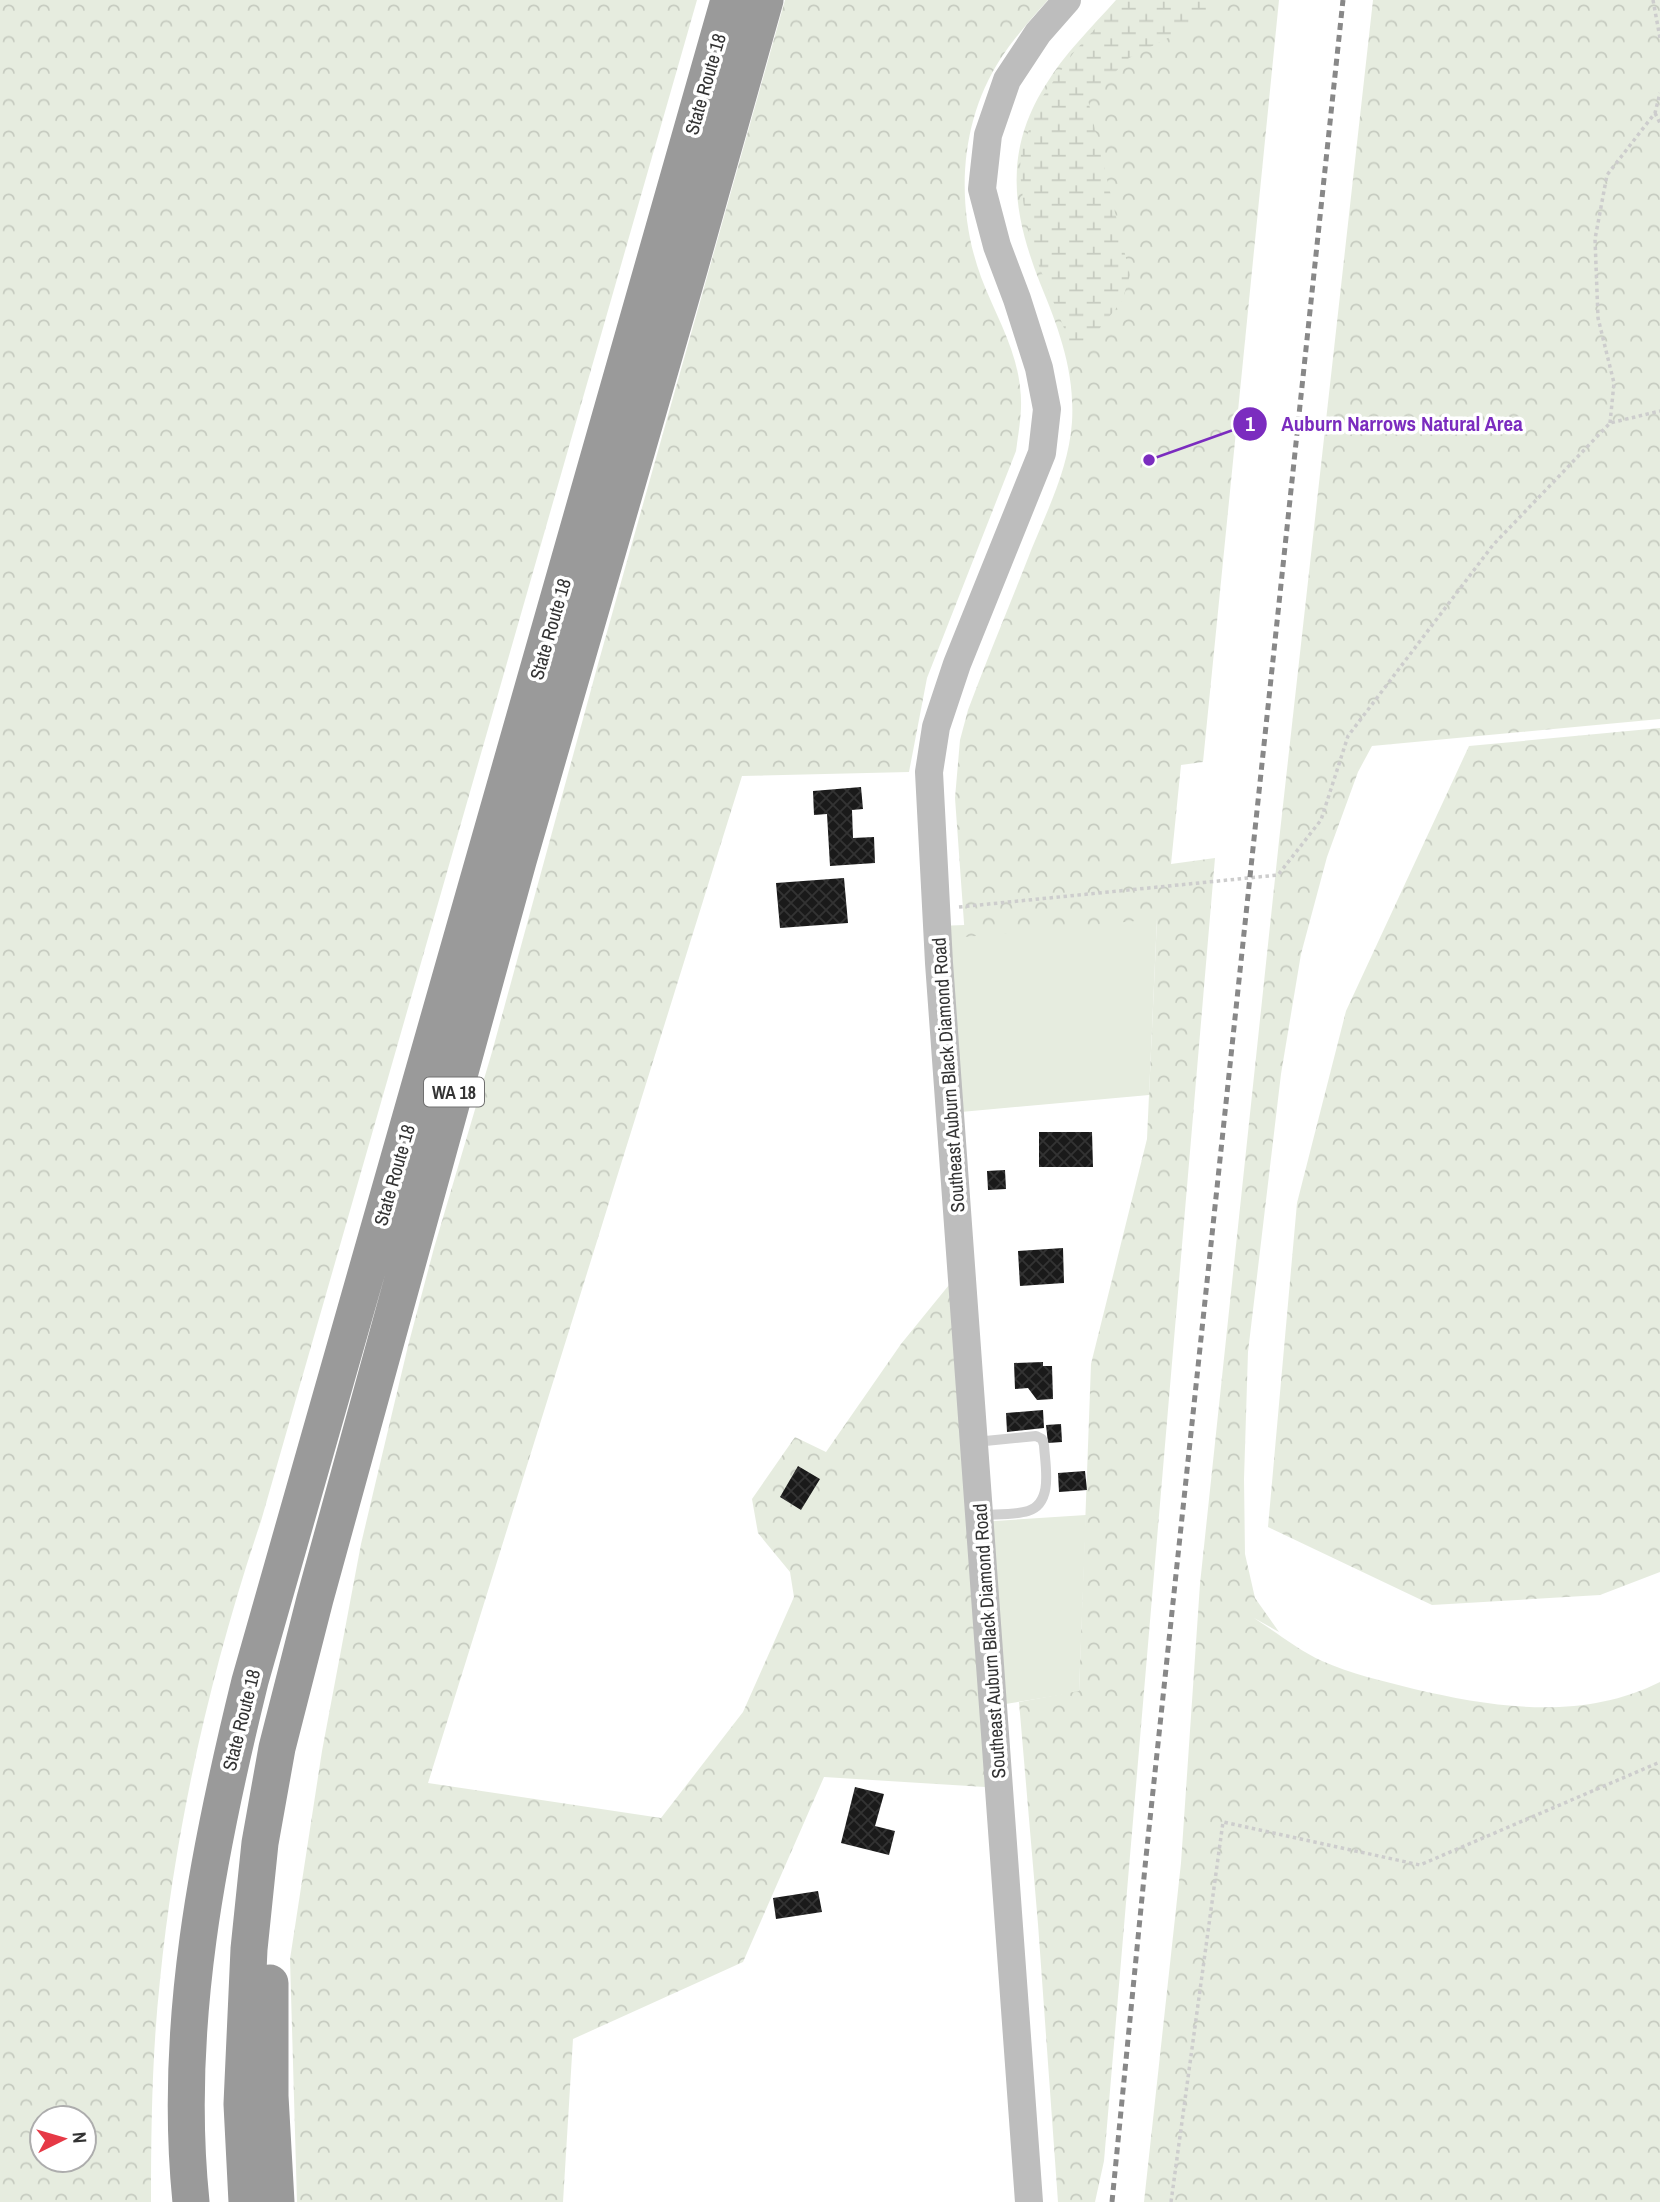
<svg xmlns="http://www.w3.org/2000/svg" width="1660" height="2202" viewBox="0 0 1660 2202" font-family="'Archivo Narrow',sans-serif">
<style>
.grass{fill:#e6ecdf}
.forest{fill:url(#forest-crowns);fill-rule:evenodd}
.wetland{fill:url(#wetland-marsh)}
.building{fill:url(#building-cross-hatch)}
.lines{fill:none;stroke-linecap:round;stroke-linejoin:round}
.path{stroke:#cdcdcd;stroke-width:3.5;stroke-dasharray:3.5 3.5;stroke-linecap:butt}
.service{stroke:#d0d0d0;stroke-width:10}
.secondary{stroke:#bdbdbd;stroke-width:28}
.motorway{stroke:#9a9a9a;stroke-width:37}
.rail{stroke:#888;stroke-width:5;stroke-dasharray:7 5;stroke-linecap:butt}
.labels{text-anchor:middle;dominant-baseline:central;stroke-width:7;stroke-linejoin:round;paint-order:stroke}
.shield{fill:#fff;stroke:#707070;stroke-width:2}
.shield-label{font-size:18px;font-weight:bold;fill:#333}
.street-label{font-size:19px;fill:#333;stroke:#fff}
.leader{fill:none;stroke:#7b2cbf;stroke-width:2.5}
.callout-dot{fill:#7b2cbf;stroke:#fff;stroke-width:2.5}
.mark-label{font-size:21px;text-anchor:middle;font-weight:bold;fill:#fff}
.callout-label{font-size:21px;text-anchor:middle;font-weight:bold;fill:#7b2cbf;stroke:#fff;stroke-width:7;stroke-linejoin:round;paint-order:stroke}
</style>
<defs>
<pattern id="forest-crowns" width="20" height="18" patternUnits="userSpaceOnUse" patternTransform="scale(1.75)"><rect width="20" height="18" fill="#e6ecdf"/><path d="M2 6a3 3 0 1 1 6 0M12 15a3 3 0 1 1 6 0" fill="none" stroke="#c6cbc0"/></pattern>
<pattern id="wetland-marsh" width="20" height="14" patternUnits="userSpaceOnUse" patternTransform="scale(1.75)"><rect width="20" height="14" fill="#e6ecdf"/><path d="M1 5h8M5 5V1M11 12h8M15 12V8" fill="none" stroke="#c6cbc0"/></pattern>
<pattern id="building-cross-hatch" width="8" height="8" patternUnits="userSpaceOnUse" patternTransform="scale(1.75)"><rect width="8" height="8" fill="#1a1a1a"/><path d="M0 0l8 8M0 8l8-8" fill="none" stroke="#333"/></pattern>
</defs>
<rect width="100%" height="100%" fill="#fff"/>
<!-- grass -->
<path class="grass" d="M1157,918L1149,1095L950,1113L938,926Z
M1086,1515L1079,1692L993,1706L980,1522Z"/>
<!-- forest -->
<path class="forest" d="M0,0H697L261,1521C211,1670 176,1823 160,1980C152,2054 151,2128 151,2202H0ZM42,2118H84V2160H42Z
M785,0H1048C1031,19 1015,37 1001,58C959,122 955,206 981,277C995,314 1016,348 1020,387C1023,409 1019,429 1016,451L927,678L909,772L742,776L428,1783L661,1818L743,1712L794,1597L790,1572L758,1533L752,1499L795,1437L826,1452L901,1344L962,1269L985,1787L824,1777L743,1962L573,2039L563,2202H297L290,1959L322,1751L361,1544L408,1346L434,1248L492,1052L598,664Z
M1116,0H1279L1203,762L1181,765L1171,864L1215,858L1104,2161L1095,2202H1058L1038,1924L1019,1702L1079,1691L1091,1364L1147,1139L1157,919L965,937L955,798L960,740L968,710C988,656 1011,602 1032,548C1049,507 1069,466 1072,422C1075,372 1059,329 1040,283C1013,214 1003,153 1045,86C1064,54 1092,27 1116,0Z
M1373,0H1660V719L1372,746L1358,772L1327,857L1301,954L1281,1074L1248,1352L1244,1479L1245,1554L1255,1598L1279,1632L1254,1618C1276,1632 1298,1650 1322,1661C1351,1674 1383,1681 1414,1689C1496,1708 1582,1721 1660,1682V2202H1144L1181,1863L1200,1584L1279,841Z
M1660,728V1572L1600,1595L1432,1605L1268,1527L1297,1203L1346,1011L1469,746Z"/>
<!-- wetland -->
<path class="wetland" d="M1121,0H1235L1195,24L1129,58L1088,100L1130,275L1122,301L1091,339L1072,348L1039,266L1025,216L1020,173L1021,153L1038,103L1074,52Z"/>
<!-- building -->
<path class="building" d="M861,787L863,809L852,810L853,838L874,837L875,863L830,866L827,814L814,815L813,791Z
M844,878L848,923L780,928L776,883Z
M1039,1132H1092L1093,1167H1039Z
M1005,1170L1006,1189L988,1190L987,1171Z
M1063,1248L1064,1283L1020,1286L1018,1251Z
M1043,1362V1366H1052L1053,1399L1037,1400L1028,1388L1015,1389L1014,1363Z
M1043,1410L1044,1428L1007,1432L1006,1413Z
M1061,1424L1062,1442L1048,1443L1046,1425Z
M798,1466L820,1479L801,1510L780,1497Z
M1085,1471L1087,1490L1059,1492L1058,1473Z
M855,1787L884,1794L875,1826L895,1831L889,1855L841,1843Z
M818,1891L822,1912L776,1919L773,1898Z"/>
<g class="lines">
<!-- path -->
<path class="path" d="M1653,0L1660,38
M1655,113L1660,123
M1610,423L1614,383L1598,318L1595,239L1607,175L1655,113L1660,93
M959,907L1278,875L1321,820L1348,736L1493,545L1610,423L1660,411
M1171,2202L1223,1822L1420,1865L1660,1762"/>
<!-- service -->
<path class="service" d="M975,1442L1036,1436L1042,1439L1044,1445C1045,1465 1054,1503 1028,1511C1015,1515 996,1514 982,1515"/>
<!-- secondary -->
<path class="secondary" d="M1029,2202L939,963L929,772L936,727L957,664L1042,453L1047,409L1039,368L1017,299L997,246L982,189L988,135L1007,80L1038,33L1067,0"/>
<!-- motorway -->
<path class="motorway" d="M270,1983V2096L276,2202
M191,2202C173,2026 208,1851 250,1681L729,0
M247,2202L242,2104L249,1949L260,1843L277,1748L315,1599L518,861L690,266L765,0"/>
<!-- rail -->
<path class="rail" d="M1112,2202L1146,1857L1343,0"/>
</g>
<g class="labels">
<!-- shield labels -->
<rect class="shield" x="424" y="1077.5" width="60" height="29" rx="5"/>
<g class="shield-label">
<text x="454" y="1092">WA 18</text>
</g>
<!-- street labels -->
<g class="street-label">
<text transform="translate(705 84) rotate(-74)">State Route 18</text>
<text transform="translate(550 629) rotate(-74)">State Route 18</text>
<text transform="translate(948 1075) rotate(-94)">Southeast Auburn Black Diamond Road</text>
<text transform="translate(394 1175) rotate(-74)">State Route 18</text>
<text transform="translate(989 1641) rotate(-94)">Southeast Auburn Black Diamond Road</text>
<text transform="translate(241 1720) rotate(-76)">State Route 18</text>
</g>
</g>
<!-- callouts -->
<path class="leader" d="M1149 460L1250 424"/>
<g class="callout-dot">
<circle cx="1149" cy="460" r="7"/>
<circle cx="1250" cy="424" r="18"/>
</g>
<g class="mark-label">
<text x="1250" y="431">1</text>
</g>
<g class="callout-label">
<text x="1402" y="431">Auburn Narrows Natural Area</text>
</g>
<!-- north arrow -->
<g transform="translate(63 2139) rotate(85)"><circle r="33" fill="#ffffff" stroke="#adadad" stroke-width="2"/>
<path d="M0-5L12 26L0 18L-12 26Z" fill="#e63946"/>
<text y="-10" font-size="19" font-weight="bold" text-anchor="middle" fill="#333333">N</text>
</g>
</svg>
